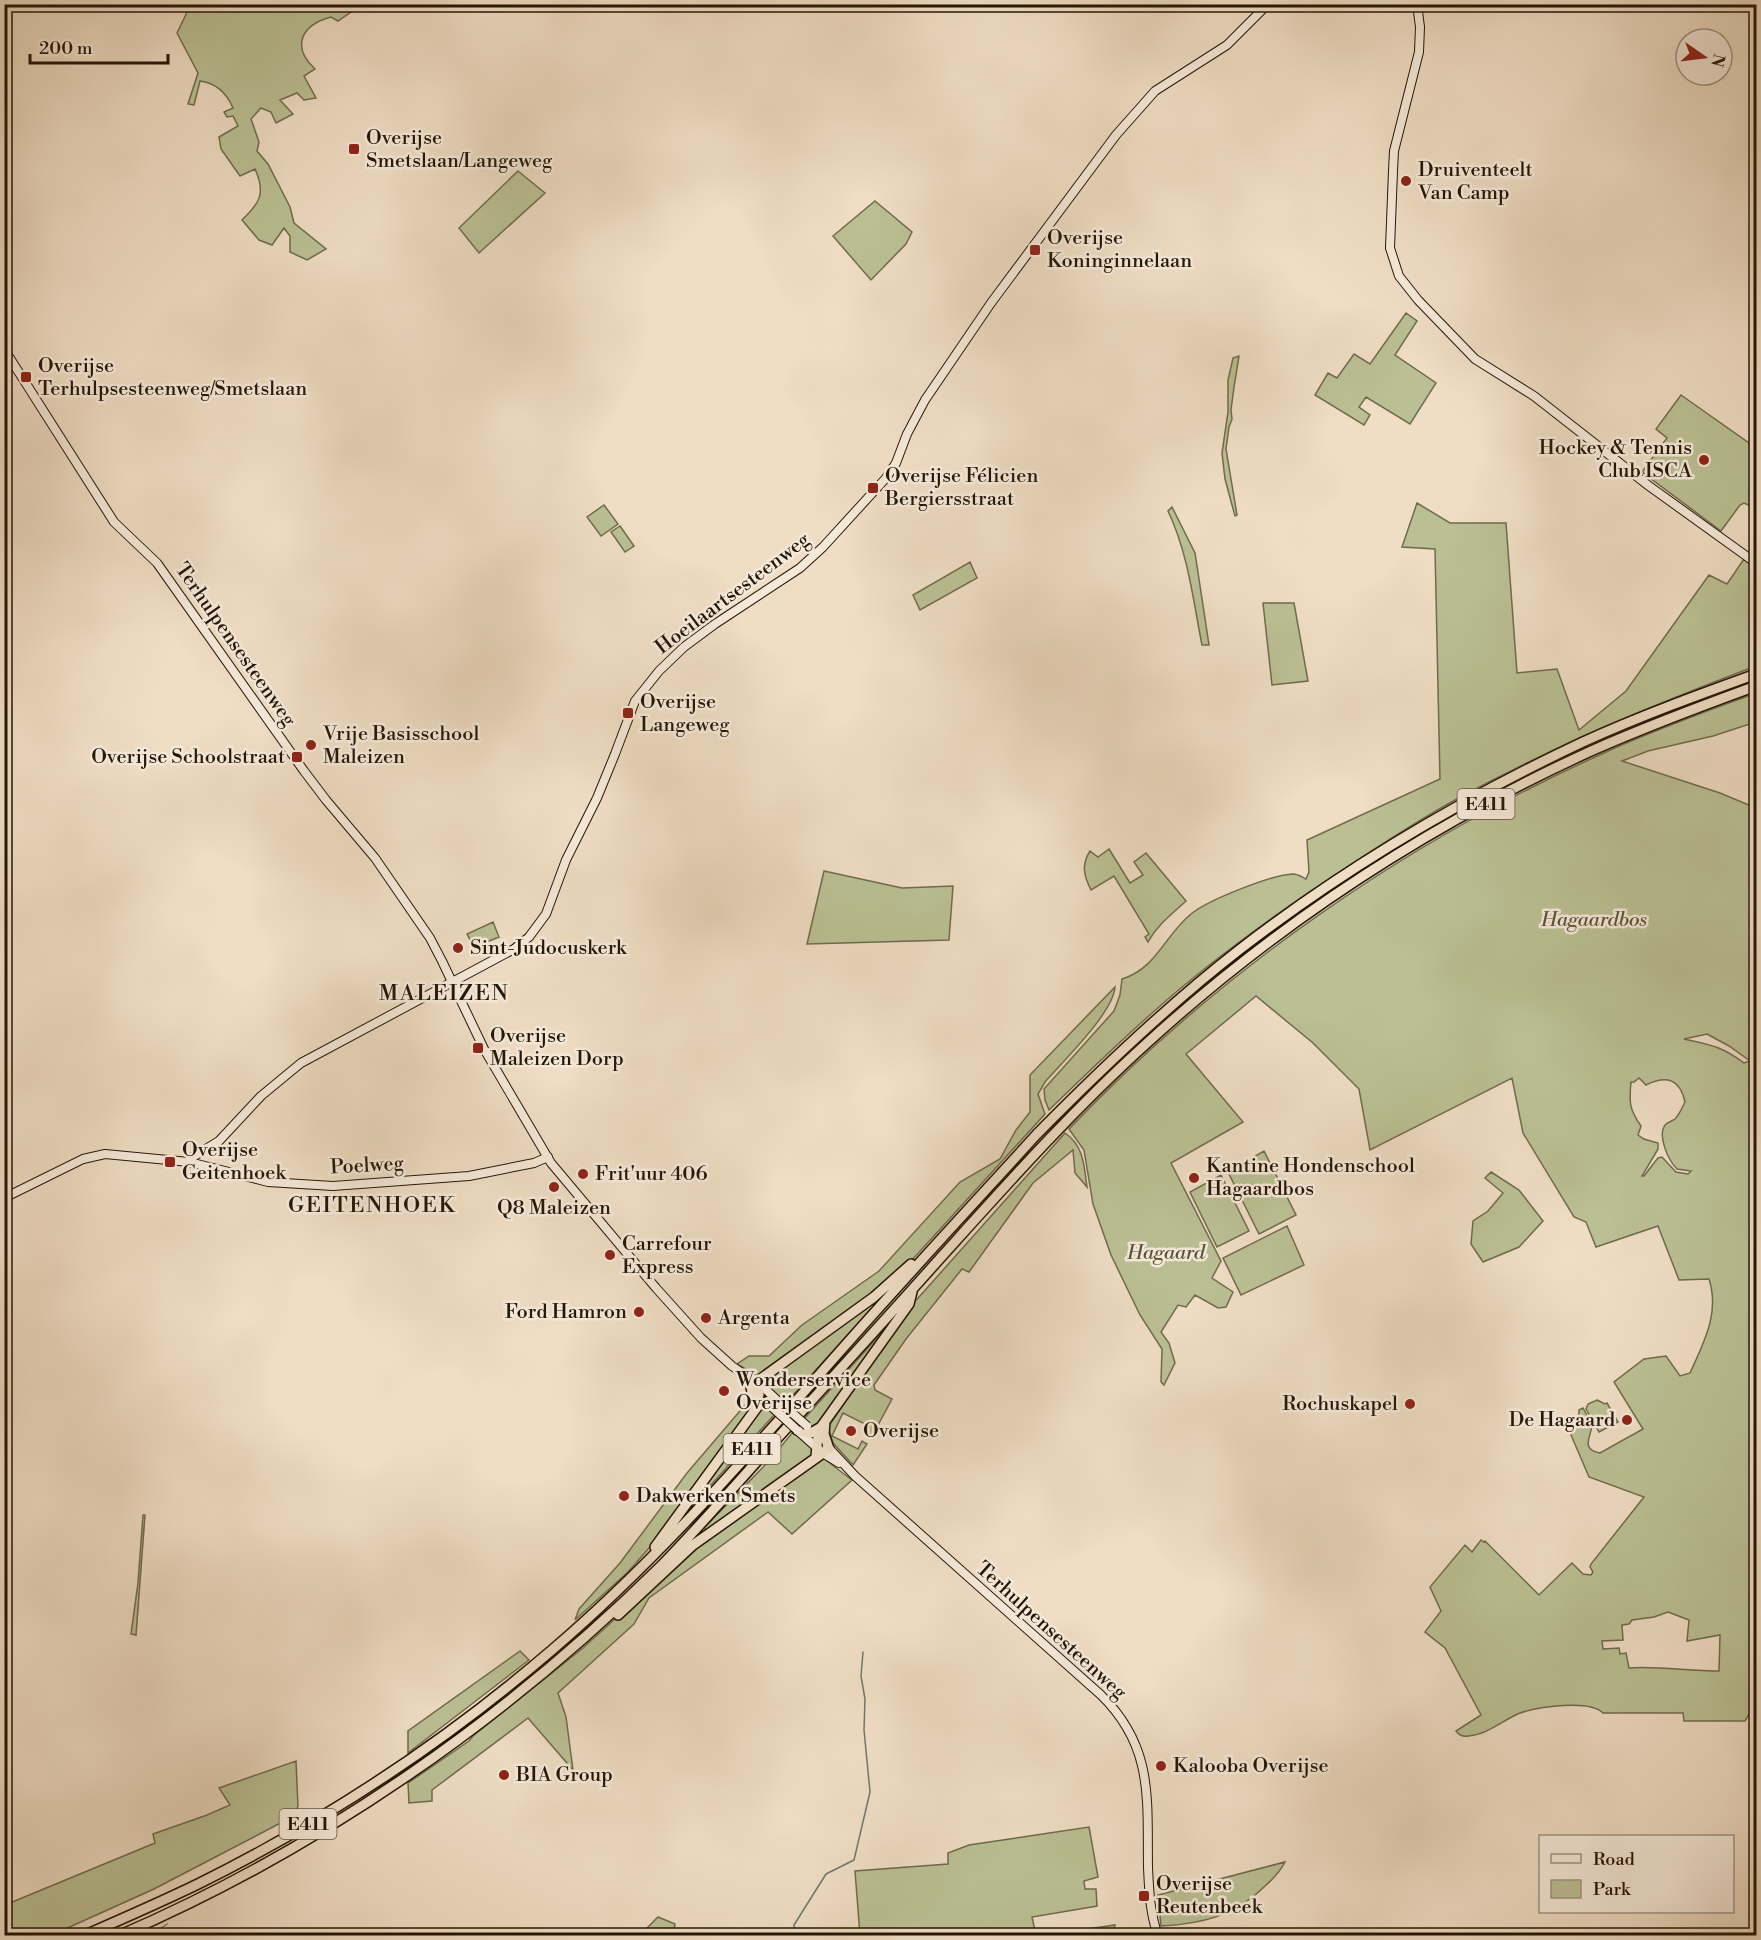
<svg xmlns="http://www.w3.org/2000/svg" width="1761" height="1940" viewBox="0 0 1761 1940" font-family="'Libre Bodoni',serif">
<style>
.green{fill:#bac094;stroke:#6f6b4d;stroke-width:1.5;fill-rule:evenodd}
.lines{fill:none;stroke-linecap:round;stroke-linejoin:round}
.stream{stroke:#6b7a6c;stroke-width:1.5}
.secondary-casing{stroke:#241606;stroke-width:10}
.highway-casing{stroke:#241606;stroke-width:12}
.secondary{stroke:#f5e9d9;stroke-width:8}
.highway{stroke:#efddc4;stroke-width:9}
.secondary-bridge-casing{stroke:#241606;stroke-width:10;stroke-linecap:butt}
.secondary-bridge{stroke:#f5e9d9;stroke-width:8}
.poi-dot{fill:#8f2418;stroke:#f5e9d9;stroke-width:2}
.labels{text-anchor:middle;dominant-baseline:central;stroke-width:5;stroke-linejoin:round;paint-order:stroke}
.shield{fill:#f5e9d9;stroke:#635545;stroke-width:1.5}
.shield-label{font-size:18px;font-weight:bold;fill:#241606}
.poi-label{font-size:20px;fill:#241606;stroke:#f5e9d9;text-anchor:start}
.street-label{font-size:20px;fill:#241606;stroke:#f5e9d9}
.park-label{font-size:20px;font-style:italic;fill:#585238;stroke:#f5e9d9}
.quarter-label{font-size:22px;letter-spacing:1.5px;fill:#241606;stroke:#f5e9d9}
</style>
<rect width="100%" height="100%" fill="#efddc4"/>
<filter id="stains"><feTurbulence type="fractalNoise" baseFrequency=".00333" numOctaves="4"/><feColorMatrix values="0 0 0 0 .2 0 0 0 0 .09 0 0 0 0 .02 0 0 0 .5 -.17"/></filter>
<radialGradient id="worn" r=".72"><stop offset=".6" stop-color="#630" stop-opacity="0"/><stop offset="1" stop-color="#630" stop-opacity=".3"/></radialGradient>
<!-- green -->
<path class="green" d="M191,4L363,5V11L354,10L338,21L331,17C301,25 291,47 315,69L304,76L316,98L304,100L297,93L280,100L293,114L276,123L271,112L261,108L251,119L259,142L257,151L268,164L290,207L294,223L326,249L307,260L290,252V236L284,228L272,245L259,240L242,220C260,203 266,193 255,169L240,176L221,149L219,137L238,126L233,116L227,117L224,112L233,108C227,94 216,83 200,81L194,105L188,104L198,73L177,33Z
M518,171L545,193L479,253L459,228Z
M875,201L912,232L906,244L871,280L833,236Z
M1406,313L1417,321L1395,355L1436,383L1410,424L1366,397L1359,407L1370,415L1364,425L1315,395L1328,373L1337,378L1354,354L1370,364Z
M1239,356L1234,387L1231,410L1232,419L1229,427L1226,449L1237,515L1235,516L1225,479L1222,453L1228,412V380L1233,358Z
M1681,395L1756,448V508L1744,503L1740,505L1721,531L1642,472L1667,438L1656,429Z
M1417,503L1450,523H1506L1517,673L1557,669L1579,730L1626,691L1709,575L1727,584L1744,559L1756,566V666C1653,705 1552,747 1455,800C1417,821 1382,844 1347,867C1278,912 1212,959 1151,1014C1116,1045 1082,1078 1049,1110L1045,1100L1044,1089L1114,1011L1120,995L1122,979C1157,968 1164,936 1191,914C1208,900 1271,875 1293,874C1298,874 1302,877 1306,879L1309,872L1307,840L1440,779L1435,549L1402,547Z
M604,505L618,524L601,536L587,517Z
M1172,507L1195,553L1209,645H1202C1193,599 1188,553 1168,511Z
M620,526L634,546L625,552L611,532Z
M970,562L977,578L920,610L913,595Z
M1263,603H1294L1308,681L1272,685Z
M1756,693V722L1713,736L1648,751L1622,761L1720,793L1756,808V1703L1745,1721H1684L1683,1713H1603C1590,1699 1537,1707 1520,1713C1503,1720 1487,1735 1468,1736C1462,1737 1459,1735 1456,1731L1481,1715L1445,1648L1425,1632L1441,1611L1430,1587L1465,1545L1472,1552L1481,1540L1484,1542L1485,1541L1539,1595L1572,1563L1583,1574L1591,1575L1593,1572L1590,1567L1591,1564L1644,1497L1589,1477L1571,1435L1573,1418L1579,1417V1410L1583,1408L1592,1425C1591,1437 1580,1449 1600,1453L1643,1429L1614,1382L1644,1359L1666,1356L1680,1376L1690,1373C1704,1342 1720,1313 1709,1279L1679,1280L1658,1226L1596,1247L1586,1222L1574,1217L1523,1133L1512,1078L1370,1150L1359,1089L1313,1043L1256,996L1186,1054L1243,1122L1171,1163L1221,1261L1212,1278L1233,1292L1226,1307L1218,1308L1195,1295L1186,1307L1178,1305L1161,1332L1169,1343L1175,1363L1164,1385L1161,1382L1162,1349L1140,1315L1111,1255L1093,1204L1084,1150L1069,1129C1220,971 1405,842 1604,753C1654,730 1705,712 1756,693ZM1707,1034L1729,1046L1750,1061L1744,1063C1721,1046 1711,1045 1684,1039ZM1639,1078L1646,1085C1667,1075 1680,1079 1685,1102C1682,1108 1679,1115 1675,1119C1672,1121 1669,1122 1666,1124C1656,1135 1669,1161 1677,1169L1691,1171L1688,1174L1676,1172L1662,1157L1658,1158L1644,1176H1642L1658,1149V1143L1644,1139L1638,1135L1641,1126C1629,1109 1629,1102 1631,1082H1634ZM1668,1612L1689,1620L1687,1641L1720,1635L1719,1671C1688,1671 1659,1666 1629,1668L1626,1653L1620,1654L1619,1648L1603,1649L1602,1641L1623,1640L1622,1625L1629,1624L1632,1620L1654,1617Z
M1109,849L1130,883L1143,875L1134,862L1146,853L1186,901C1172,914 1157,925 1148,942L1145,937L1149,934L1114,876L1091,890C1084,876 1081,865 1090,851L1098,857Z
M824,871L902,888L953,886L949,940L807,944Z
M493,922L499,937L474,947L467,934Z
M1115,987C1113,1013 1064,1060 1045,1082L1038,1094L1045,1114L912,1260L892,1280L763,1374L758,1376L737,1364L749,1356H769L802,1325L879,1271L960,1182L1000,1159L1016,1130L1030,1112V1075Z
M1065,1133C1084,1146 1084,1166 1087,1187L1075,1173L1073,1150L1033,1183L969,1272L962,1269L906,1339L874,1385L875,1390L892,1399L871,1438L865,1435L869,1426L843,1413L832,1436L858,1449L862,1441L867,1444L853,1465L833,1443L828,1427L911,1306Z
M1264,1151L1296,1215L1259,1234L1228,1172Z
M1491,1172L1519,1190L1543,1221L1519,1247L1483,1262L1471,1244L1473,1221L1488,1211L1503,1193L1485,1178Z
M1221,1175L1249,1231L1217,1247L1190,1192Z
M1287,1226L1304,1265L1241,1295L1223,1258Z
M876,1298L879,1300L786,1403L763,1382Z
M884,1330L887,1331L816,1430L804,1419Z
M751,1398L752,1407L657,1539L628,1572L575,1620L579,1609L620,1563L687,1473Z
M1597,1400L1605,1404L1607,1403L1618,1422L1599,1432L1586,1409L1588,1404Z
M764,1406L774,1415L682,1517L750,1420Z
M793,1432L815,1452L814,1455L707,1531L704,1528L768,1462Z
M823,1458L852,1480L792,1534L768,1512L649,1598L634,1624L558,1693L566,1717L573,1770L528,1718L432,1790V1801L409,1803L408,1783L469,1741L473,1736L583,1648L687,1554Z
M143,1515H145L136,1635L131,1634L138,1583Z
M520,1651L529,1660L408,1753V1731Z
M296,1761L298,1806L294,1816L154,1889L52,1935H5V1905L155,1843L153,1834L207,1815L230,1805L219,1788Z
M1089,1827L1098,1877L1084,1881L1085,1889H1096L1097,1906L1032,1917L1036,1935H860L855,1871L948,1864V1853L969,1845Z
M1285,1862C1280,1872 1272,1880 1264,1887C1235,1916 1201,1924 1161,1926L1158,1895Z
M658,1917L675,1924L673,1935H645L646,1929Z
M1115,1925L1112,1935H1047Z"/>
<g class="lines">
<!-- stream -->
<path class="stream" d="M150,1936L167,1924
M796,1936L794,1925L826,1874L854,1860L870,1792L864,1730L865,1699L861,1676L863,1652"/>
<defs>
<path id="secondary" d="M1417,4L1420,27L1419,52L1394,151L1393,171L1390,248L1399,276L1418,300L1475,359L1534,396L1649,486L1756,563
M4,349L114,522L157,563L304,771L326,800L375,858L430,938L442,961L484,1049L551,1163L656,1288L701,1338L732,1366L764,1388L781,1404
M189,1162L191,1158L219,1141L261,1096L301,1063L514,949L529,937L546,914L566,860L597,798L615,754L635,701L659,671L684,647L715,624L800,568L823,547L886,478L896,463L907,434L925,400L991,303L1116,135L1155,91L1227,45L1268,4
M4,1198L83,1159L105,1154L189,1162L268,1182L333,1186L469,1176L534,1163L548,1157
M797,1430L823,1453L839,1463
M827,1446L855,1476L1101,1695C1154,1747 1147,1799 1148,1867C1149,1891 1150,1913 1158,1936"/>
<path id="highway" d="M751,1387L754,1405
M759,1395V1384L762,1378L874,1297L911,1264
M825,1422L824,1434L829,1449
M797,1430L811,1433L821,1427L909,1304L912,1292
M816,1456L818,1436
M655,1547L758,1406L769,1401L782,1404
M618,1615L693,1545L823,1453
M83,1936C122,1919 161,1902 198,1884C325,1821 445,1742 552,1650C661,1557 755,1447 850,1340C912,1270 975,1202 1037,1134C1101,1069 1167,1006 1239,950C1345,868 1462,799 1583,742C1640,716 1698,695 1756,674
M118,1936C320,1849 505,1720 661,1566C700,1526 737,1484 774,1442C830,1380 887,1318 943,1255C1008,1183 1073,1110 1146,1044C1277,924 1429,825 1591,751C1645,727 1701,706 1756,686"/>
</defs>
<!-- secondary casing -->
<use href="#secondary" class="secondary-casing"/>
<!-- highway casing -->
<use href="#highway" class="highway-casing"/>
<!-- secondary -->
<use href="#secondary" class="secondary"/>
<!-- highway -->
<use href="#highway" class="highway"/>
<defs>
<path id="secondary-bridge" d="M782,1404L807,1426
M772,1407L797,1430"/>
</defs>
<!-- secondary-bridge casing -->
<use href="#secondary-bridge" class="secondary-bridge-casing"/>
<!-- secondary-bridge -->
<use href="#secondary-bridge" class="secondary-bridge"/>
</g>
<!-- markers -->
<g class="poi-dot">
<rect x="348" y="143" width="12" height="12" rx="3"/>
<circle cx="1406" cy="181" r="6"/>
<rect x="1029" y="244" width="12" height="12" rx="3"/>
<rect x="20" y="371" width="12" height="12" rx="3"/>
<circle cx="1704" cy="460" r="6"/>
<rect x="867" y="482" width="12" height="12" rx="3"/>
<rect x="622" y="707" width="12" height="12" rx="3"/>
<circle cx="311" cy="745" r="6"/>
<rect x="291" y="751" width="12" height="12" rx="3"/>
<circle cx="458" cy="948" r="6"/>
<rect x="472" y="1042" width="12" height="12" rx="3"/>
<rect x="164" y="1156" width="12" height="12" rx="3"/>
<circle cx="583" cy="1174" r="6"/>
<circle cx="1194" cy="1178" r="6"/>
<circle cx="554" cy="1187" r="6"/>
<circle cx="610" cy="1255" r="6"/>
<circle cx="639" cy="1312" r="6"/>
<circle cx="706" cy="1318" r="6"/>
<circle cx="724" cy="1391" r="6"/>
<circle cx="1410" cy="1404" r="6"/>
<circle cx="1627" cy="1420" r="6"/>
<circle cx="851" cy="1431" r="6"/>
<circle cx="624" cy="1496" r="6"/>
<circle cx="1161" cy="1766" r="6"/>
<circle cx="504" cy="1775" r="6"/>
<rect x="1138" y="1890" width="12" height="12" rx="3"/>
</g>
<g class="labels">
<!-- shield labels -->
<g class="shield">
<rect x="1457.5" y="789" width="57" height="30" rx="4.5"/>
<rect x="723.5" y="1434" width="57" height="30" rx="4.5"/>
<rect x="279.5" y="1809" width="57" height="30" rx="4.5"/>
</g>
<g class="shield-label">
<text x="1486" y="804">E411</text>
<text x="752" y="1449">E411</text>
<text x="308" y="1824">E411</text>
</g>
<!-- poi labels -->
<g class="poi-label">
<text x="366" y="138">Overijse<tspan x="366" dy="23">Smetslaan/Langeweg</tspan></text>
<text x="1418" y="170">Druiventeelt<tspan x="1418" dy="23">Van Camp</tspan></text>
<text x="1047" y="238">Overijse<tspan x="1047" dy="23">Koninginnelaan</tspan></text>
<text x="38" y="366">Overijse<tspan x="38" dy="23">Terhulpsesteenweg/Smetslaan</tspan></text>
<text x="1692" y="448" text-anchor="end">Hockey &amp; Tennis<tspan x="1692" dy="23">Club ISCA</tspan></text>
<text x="885" y="476">Overijse Félicien<tspan x="885" dy="23">Bergiersstraat</tspan></text>
<text x="640" y="702">Overijse<tspan x="640" dy="23">Langeweg</tspan></text>
<text x="323" y="734">Vrije Basisschool<tspan x="323" dy="23">Maleizen</tspan></text>
<text x="285" y="757" text-anchor="end">Overijse Schoolstraat</text>
<text x="470" y="948">Sint-Judocuskerk</text>
<text x="490" y="1036">Overijse<tspan x="490" dy="23">Maleizen Dorp</tspan></text>
<text x="182" y="1150">Overijse<tspan x="182" dy="23">Geitenhoek</tspan></text>
<text x="1206" y="1166">Kantine Hondenschool<tspan x="1206" dy="23">Hagaardbos</tspan></text>
<text x="595" y="1174">Frit'uur 406</text>
<text x="554" y="1208" text-anchor="middle">Q8 Maleizen</text>
<text x="622" y="1244">Carrefour<tspan x="622" dy="23">Express</tspan></text>
<text x="627" y="1312" text-anchor="end">Ford Hamron</text>
<text x="718" y="1318">Argenta</text>
<text x="736" y="1380">Wonderservice<tspan x="736" dy="23">Overijse</tspan></text>
<text x="1398" y="1404" text-anchor="end">Rochuskapel</text>
<text x="1615" y="1420" text-anchor="end">De Hagaard</text>
<text x="863" y="1431">Overijse</text>
<text x="636" y="1496">Dakwerken Smets</text>
<text x="1173" y="1766">Kalooba Overijse</text>
<text x="516" y="1775">BIA Group</text>
<text x="1156" y="1884">Overijse<tspan x="1156" dy="23">Reutenbeek</tspan></text>
</g>
<!-- street labels -->
<g class="street-label">
<text transform="translate(733 594) rotate(-37)">Hoeilaartsesteenweg</text>
<text transform="translate(235 645) rotate(55)">Terhulpensesteenweg</text>
<text transform="translate(367 1166) rotate(-3)">Poelweg</text>
<text transform="translate(1051 1631) rotate(42)">Terhulpensesteenweg</text>
</g>
<!-- park labels -->
<g class="park-label">
<text x="1594" y="920">Hagaardbos</text>
<text x="1166" y="1253">Hagaard</text>
</g>
<!-- quarter labels -->
<g class="quarter-label">
<text x="444" y="993">MALEIZEN</text>
<text x="372" y="1205">GEITENHOEK</text>
</g>
</g>
<!-- margin -->
<rect width="1761" height="1940" fill="none" stroke="#efddc4" stroke-width="24"/>
<rect x="6" y="6" width="1749" height="1928" fill="none" stroke="#241606" stroke-width="3"/>
<rect x="12" y="12" width="1737" height="1916" fill="none" stroke="#241606" stroke-width="1.5"/>
<!-- legend -->
<rect x="1539" y="1835" width="195" height="78" fill="#f5e9d9" stroke="#a19585" stroke-width="1.5"/>
<rect x="1551" y="1854" width="30" height="9" fill="#f5e9d9" stroke="#a19585" stroke-width="1.5"/>
<text x="1593" y="1865" font-size="18" fill="#241606">Road</text>
<rect x="1551" y="1880" width="30" height="18" fill="#bac094" stroke="#a19585" stroke-width="1.5"/>
<text x="1593" y="1895" font-size="18" fill="#241606">Park</text>
<!-- north arrow -->
<g transform="translate(1704 57) rotate(104)"><circle r="28" fill="#f5e9d9" stroke="#a19585" stroke-width="1.5"/>
<path d="M0-4.5L10 22L0 15L-10 22Z" fill="#8f2418"/>
<text y="-9" font-size="16" font-weight="bold" text-anchor="middle" fill="#241606">N</text>
</g>
<!-- scale -->
<path d="M30 54v9h138v-9" fill="none" stroke="#241606" stroke-width="3"/>
<text x="39" y="54" font-size="18" fill="#241606" stroke="#f5e9d9" stroke-width="4.5" paint-order="stroke">200 m</text>
<rect width="100%" height="100%" filter="url(#stains)"/>
<rect width="100%" height="100%" fill="url(#worn)"/>
</svg>
